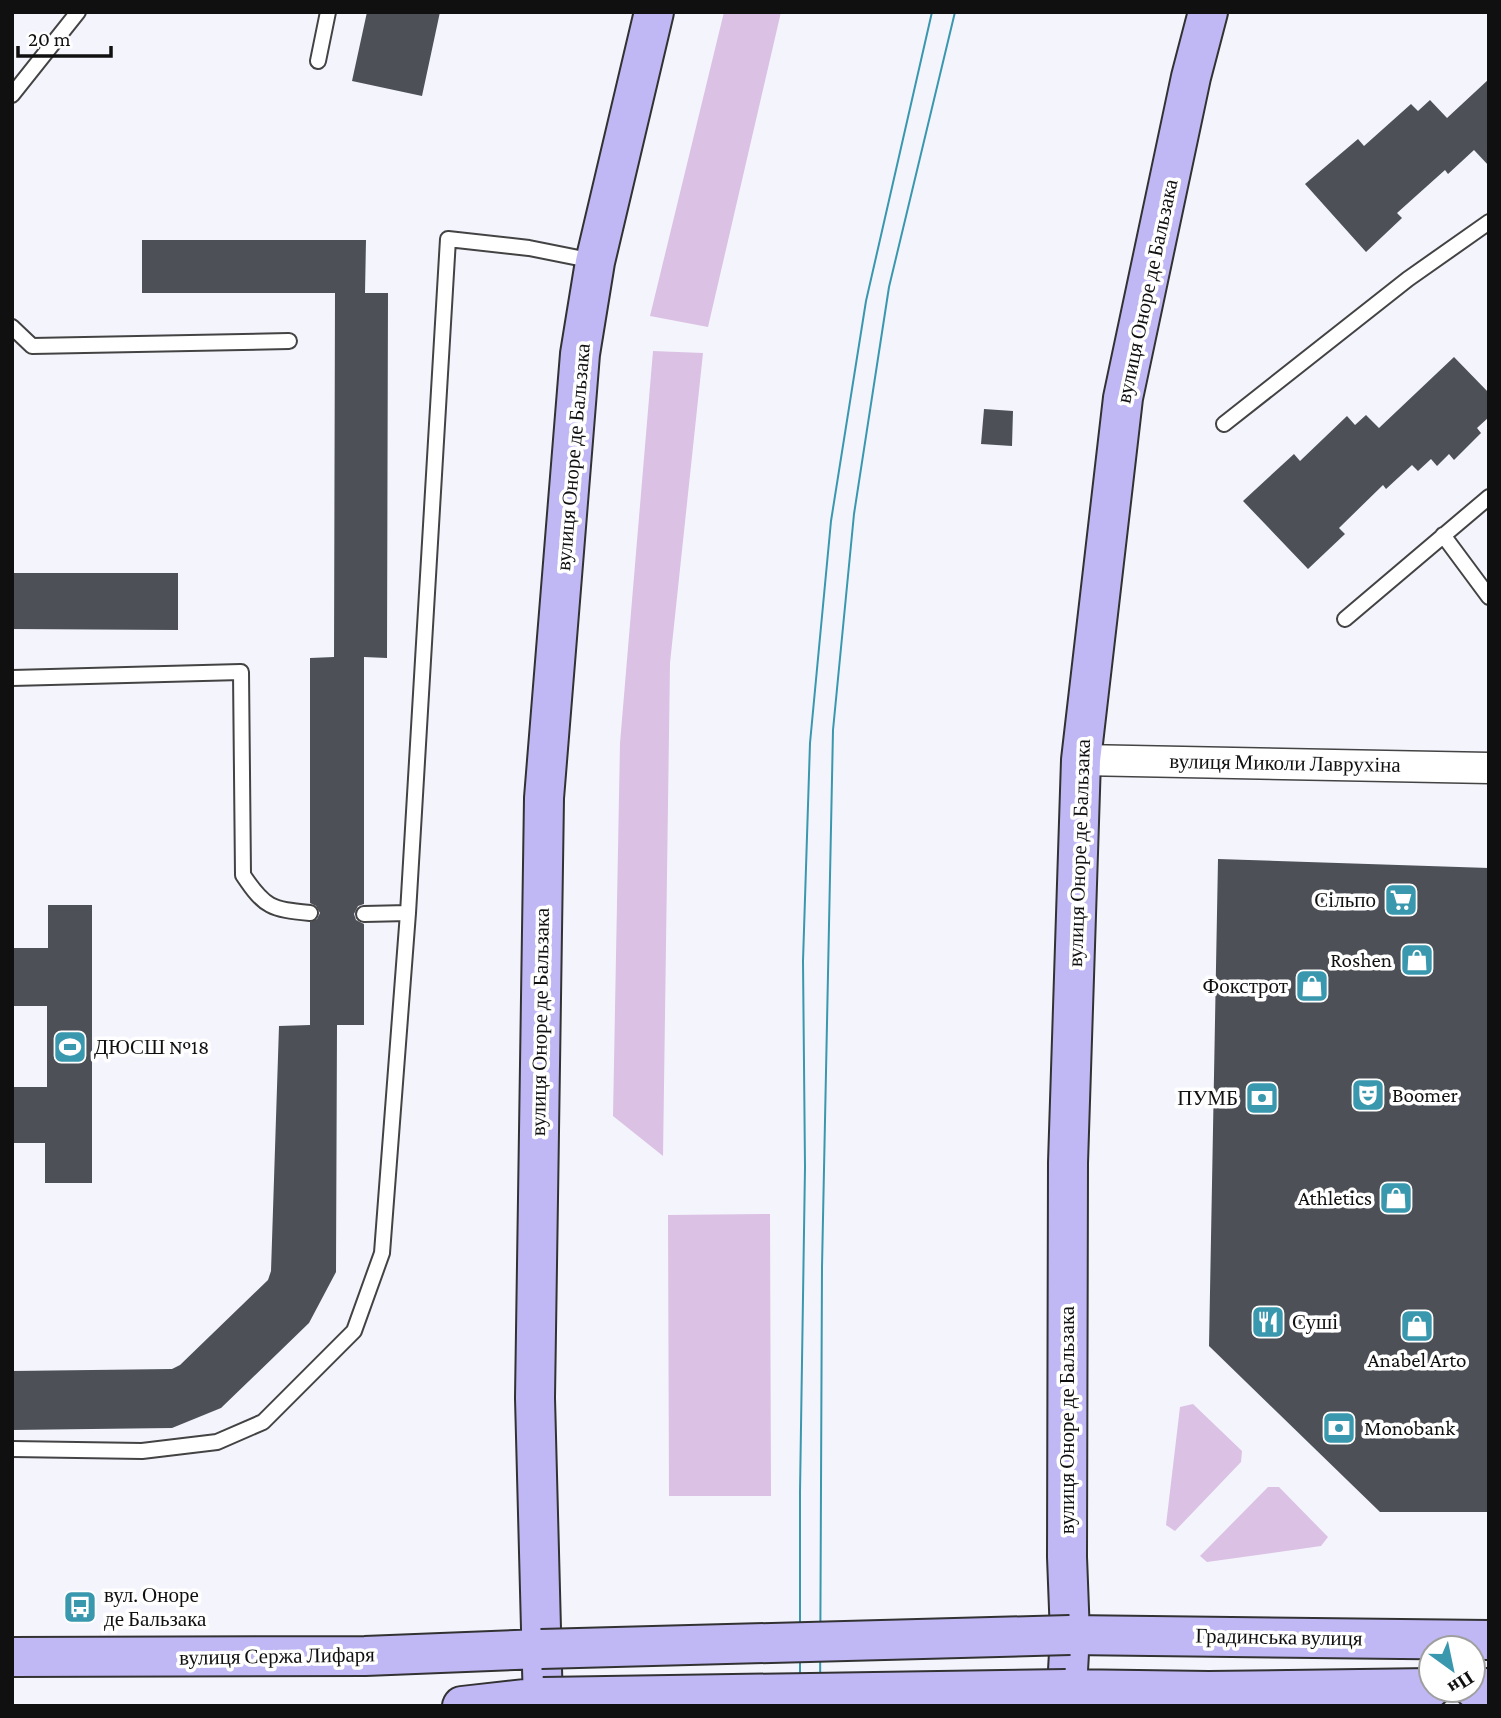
<svg xmlns="http://www.w3.org/2000/svg" width="1501" height="1718" viewBox="0 0 1501 1718" font-family="'Crimson Pro',serif">
<style>
.green{fill:#dbc1e4}
.building{fill:#4d5157}
.lines{fill:none;stroke-linecap:round;stroke-linejoin:round}
.lane-casing{stroke:#434343;stroke-width:18}
.street-casing{stroke:#434343;stroke-width:33}
.secondary-casing{stroke:#323232;stroke-width:42}
.lane{stroke:#fff;stroke-width:14}
.street{stroke:#fff;stroke-width:30}
.secondary{stroke:#c0b7f5;stroke-width:38}
.tram{stroke:#3997ae;stroke-width:2}
.secondary-bridge-casing{stroke:#323232;stroke-width:42;stroke-linecap:butt}
.secondary-bridge{stroke:#c0b7f5;stroke-width:38}
.labels{text-anchor:middle;dominant-baseline:central;stroke-width:7;stroke-linejoin:round;paint-order:stroke}
.street-label{font-size:21px;fill:#101010;stroke:#fff}
.poi-label{font-size:21px;fill:#101010;stroke:#fff;text-anchor:end}
</style>
<rect width="100%" height="100%" fill="#f4f4fd"/>
<!-- green -->
<path class="green" d="M724,12H781L708,327L650,316Z
M653,351L703,353L670,663L663,1156L613,1116L620,743Z
M770,1214L771,1496H669L668,1215Z
M1193,1404L1242,1451L1241,1462L1175,1531L1166,1525L1180,1407Z
M1268,1487H1279L1328,1537L1321,1546L1207,1562L1200,1556Z"/>
<!-- building -->
<path class="building" d="M367,12H440L422,96L352,81Z
M1489,79V166L1474,150L1448,174L1445,170L1397,213L1402,218L1366,252L1305,184L1358,139L1364,146L1411,104L1418,111L1430,100L1447,118Z
M142,240H366L365,293H388L387,658L364,657V904L358,906L354,914L356,920L364,924V1025H337L336,1272L309,1323L221,1408L172,1428L12,1430V1371L172,1369L180,1365L268,1280L271,1271L279,1026L310,1025V922L317,919L320,913L316,906L310,903V658L334,657L335,293H142Z
M1454,357L1489,393V417L1477,428L1481,433L1454,460L1449,454L1437,466L1431,459L1418,471L1412,465L1386,489L1383,485L1339,528L1345,534L1308,569L1243,501L1294,454L1300,461L1347,416L1355,425L1366,415L1379,428Z
M984,409L1013,411L1012,446L981,444Z
M12,573H178V630L12,629Z
M1218,859L1489,868V1512H1380L1209,1346Z
M48,905H92V1183H45V1143H12V1087H47V1006H12V948H48Z"/>
<g class="lines">
<defs>
<path id="lane" d="M318,61L328,12
M12,95L78,12
M12,327L32,346L289,341
M1224,424L1408,279L1489,222
M1443,535L1489,597
M1345,619L1489,497
M12,678L241,672L243,875C265,908 271,909 310,913
M364,914L408,913
M12,1449L142,1451L217,1442L263,1422L354,1331L382,1253L408,913L448,239L529,248L594,261"/>
<path id="street" d="M1081,760L1489,768"/>
<path id="secondary" d="M1070,1635L1489,1640
M12,1657L365,1656L541,1649
M1473,1688H1489
M1066,1689L1209,1691L1431,1688
M462,1706L543,1697
M543,1706L535,1398L544,798L580,354L595,262L654,12
M1066,1706L1070,1635L1067,1557L1068,1163L1081,760L1123,398L1191,77L1208,12"/>
</defs>
<!-- lane casing -->
<use href="#lane" class="lane-casing"/>
<!-- street casing -->
<use href="#street" class="street-casing"/>
<!-- secondary casing -->
<use href="#secondary" class="secondary-casing"/>
<!-- lane -->
<use href="#lane" class="lane"/>
<!-- street -->
<use href="#street" class="street"/>
<!-- secondary -->
<use href="#secondary" class="secondary"/>
<!-- tram -->
<path class="tram" d="M800,1706V1492L805,1167L803,961L810,743L831,521L866,301L932,12
M820,1706L822,1267L833,730L854,514L889,287L955,12"/>
<defs>
<path id="secondary-bridge" d="M541,1649L1070,1635
M543,1697L1066,1689"/>
</defs>
<!-- secondary-bridge casing -->
<use href="#secondary-bridge" class="secondary-bridge-casing"/>
<!-- secondary-bridge -->
<use href="#secondary-bridge" class="secondary-bridge"/>
</g>
<!-- icons -->
<defs>
<symbol id="supermarket-square" viewBox="-11 -11 22 22"><rect x="-9" y="-9" width="18" height="18" rx="4" fill="#3997ae" stroke="#fff"/><path d="M-6-5.5h2.5l.6 2H6L4.5 2H-2.5L-4.4-4H-6ZM-1.5 3.2a1.3 1.3 0 1 0 .1 0ZM3 3.2a1.3 1.3 0 1 0 .1 0Z" fill="#fff"/></symbol>
<symbol id="shop-square" viewBox="-11 -11 22 22"><rect x="-9" y="-9" width="18" height="18" rx="4" fill="#3997ae" stroke="#fff"/><path d="M-5-2.5h2.3a2.7 3.5 0 0 1 5.4 0H5L5.5 6h-11ZM-1.5-2.5h3a1.5 2.3 0 0 0-3 0Z" fill="#fff"/></symbol>
<symbol id="stadium-square" viewBox="-11 -11 22 22"><rect x="-9" y="-9" width="18" height="18" rx="4" fill="#3997ae" stroke="#fff"/><path d="M0-5a6.5 5 0 1 0 0 10a6.5 5 0 1 0 0-10ZM-3.5-1.8h7v3.6h-7Z" fill="#fff"/></symbol>
<symbol id="theatre-square" viewBox="-11 -11 22 22"><rect x="-9" y="-9" width="18" height="18" rx="4" fill="#3997ae" stroke="#fff"/><path d="M-5-5.5Q0-4 5-5.5V0Q5 5 0 6Q-5 5-5 0ZM-3.3-2.5H-1v1.5H-3.3ZM1-2.5H3.3v1.5H1ZM-2.8 1Q0 5.5 2.8 1Z" fill="#fff"/></symbol>
<symbol id="bank-square" viewBox="-11 -11 22 22"><rect x="-9" y="-9" width="18" height="18" rx="4" fill="#3997ae" stroke="#fff"/><path d="M-6-4H6V4H-6ZM0-2.3a2.3 2.3 0 1 0 0 4.6a2.3 2.3 0 1 0 0-4.6Z" fill="#fff"/></symbol>
<symbol id="restaurant-square" viewBox="-11 -11 22 22"><rect x="-9" y="-9" width="18" height="18" rx="4" fill="#3997ae" stroke="#fff"/><path d="M-5-6h1v4h1v-4h1v4h1v-4h1v5L-1.5 .5V6h-2V.5L-5-1ZM5-6V6H3V1.5H1.5Q1.5-4 5-6Z" fill="#fff"/></symbol>
<symbol id="bus-square" viewBox="-11 -11 22 22"><rect x="-9" y="-9" width="18" height="18" rx="4" fill="#3997ae" stroke="#fff"/><path d="M-5-6H5V4H4V6H2V4H-2V6H-4V4H-5ZM-3.5-4V0h7V-4ZM-3.5 1.2v1.5H-2V1.2ZM2 1.2v1.5H3.5V1.2Z" fill="#fff"/></symbol>
</defs>
<g fill-rule="evenodd">
<use href="#supermarket-square" x="1382" y="881" width="38" height="38"/>
<use href="#shop-square" x="1398" y="941" width="38" height="38"/>
<use href="#shop-square" x="1293" y="967" width="38" height="38"/>
<use href="#stadium-square" x="51" y="1028" width="38" height="38"/>
<use href="#theatre-square" x="1349" y="1076" width="38" height="38"/>
<use href="#bank-square" x="1243" y="1079" width="38" height="38"/>
<use href="#shop-square" x="1377" y="1179" width="38" height="38"/>
<use href="#restaurant-square" x="1249" y="1303" width="38" height="38"/>
<use href="#shop-square" x="1398" y="1307" width="38" height="38"/>
<use href="#bank-square" x="1320" y="1409" width="38" height="38"/>
<use href="#bus-square" x="61" y="1588" width="38" height="38"/>
</g>
<g class="labels">
<!-- street labels -->
<g class="street-label">
<text transform="translate(1147 291) rotate(-78)">вулиця Оноре де Бальзака</text>
<text transform="translate(573 457) rotate(-85)">вулиця Оноре де Бальзака</text>
<text transform="translate(1285 763) rotate(1)">вулиця Миколи Лаврухіна</text>
<text transform="translate(1079 853) rotate(-88)">вулиця Оноре де Бальзака</text>
<text transform="translate(540 1022) rotate(-89)">вулиця Оноре де Бальзака</text>
<text transform="translate(1067 1420) rotate(-90)">вулиця Оноре де Бальзака</text>
<text transform="translate(1279 1637) rotate(1)">Градинська вулиця</text>
<text transform="translate(277 1656) rotate(-1)">вулиця Сержа Лифаря</text>
</g>
<!-- poi labels -->
<g class="poi-label">
<text x="1376" y="900">Сільпо</text>
<text x="1392" y="960">Roshen</text>
<text x="1288" y="986">Фокстрот</text>
<text x="94" y="1047" text-anchor="start">ДЮСШ №18</text>
<text x="1392" y="1095" text-anchor="start">Boomer</text>
<text x="1238" y="1098">ПУМБ</text>
<text x="1372" y="1198">Athletics</text>
<text x="1292" y="1322" text-anchor="start">Суші</text>
<text x="1417" y="1360" text-anchor="middle">Anabel Arto</text>
<text x="1364" y="1428" text-anchor="start">Monobank</text>
<text x="104" y="1595" text-anchor="start">вул. Оноре<tspan x="104" dy="24">де Бальзака</tspan></text>
</g>
</g>
<!-- border -->
<rect width="1501" height="1718" fill="none" stroke="#101010" stroke-width="28"/>
<!-- north arrow -->
<g transform="translate(1452 1669) rotate(147)"><circle r="33" fill="#ffffff" stroke="#9f9f9f" stroke-width="2"/>
<path d="M0-5L12 26L0 18L-12 26Z" fill="#3997ae"/>
<text y="-10" font-size="19" font-weight="bold" text-anchor="middle" fill="#101010">Пн</text>
</g>
<!-- scale -->
<path d="M18 46v10h93v-10" fill="none" stroke="#101010" stroke-width="3.5"/>
<text x="28" y="46" font-size="21" fill="#101010" stroke="#ffffff" stroke-width="5" paint-order="stroke">20 m</text>
</svg>
